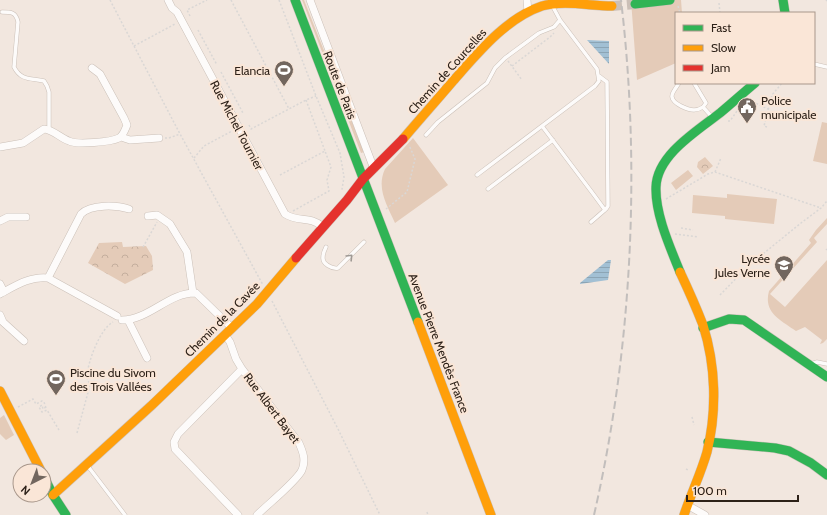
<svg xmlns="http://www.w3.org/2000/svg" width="827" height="515" viewBox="0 0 827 515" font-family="Cabin,sans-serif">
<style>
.green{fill:#e4cbb8}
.forest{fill:url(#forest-crowns)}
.water{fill:url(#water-rules)}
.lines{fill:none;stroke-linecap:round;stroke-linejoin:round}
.secondary-tunnel{stroke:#cbbfb7;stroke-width:10;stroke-dasharray:10 5;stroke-linecap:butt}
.lane-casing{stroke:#cbc0b8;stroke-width:4.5}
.street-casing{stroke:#cbc0b8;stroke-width:8}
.fast-casing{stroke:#cbc0b8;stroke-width:10}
.slow-casing{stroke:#cbc0b8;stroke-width:10}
.jam-casing{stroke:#cbc0b8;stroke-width:10}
.path{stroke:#dad7d5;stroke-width:1.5;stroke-dasharray:2 2;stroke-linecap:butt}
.lane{stroke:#fdfbfa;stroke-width:3.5}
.street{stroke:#fdfbfa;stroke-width:7}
.fast{stroke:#30b455;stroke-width:9}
.slow{stroke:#ff9f0a;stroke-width:9}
.jam{stroke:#e5322d;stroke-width:9}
.rail{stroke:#c2bebc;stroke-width:2;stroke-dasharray:8 4;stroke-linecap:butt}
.oneway{stroke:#9f9994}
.labels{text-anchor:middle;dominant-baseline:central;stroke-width:4;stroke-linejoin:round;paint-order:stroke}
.poi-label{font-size:12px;fill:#2d2118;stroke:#fae6d7;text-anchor:end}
.street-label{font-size:12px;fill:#2d2118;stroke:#fae6d7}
</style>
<defs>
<pattern id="forest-crowns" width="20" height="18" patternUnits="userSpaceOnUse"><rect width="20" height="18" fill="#e4cbb8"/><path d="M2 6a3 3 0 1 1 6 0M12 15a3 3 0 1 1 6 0" fill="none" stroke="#c4ae9d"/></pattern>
<pattern id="water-rules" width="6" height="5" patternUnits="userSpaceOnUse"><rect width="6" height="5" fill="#a2c0d4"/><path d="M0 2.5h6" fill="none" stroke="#8ca5b5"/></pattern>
</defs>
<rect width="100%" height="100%" fill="#f2e7df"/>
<!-- green -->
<path class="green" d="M302,0H304L364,152L361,153Z
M631,0H681L682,13H676V63L637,80Z
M822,122L827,123V164L813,161Z
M413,138L448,185L395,223C387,205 376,188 385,169Z
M688,170L693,176L676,190L671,183Z
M727,194L777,199L774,224L725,219V216L692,213L693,195L727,198Z
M827,218V224L814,238L817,242L770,294L785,307L827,260V339L823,343L820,344L822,340L805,327L796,331C781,320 763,313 769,291L811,243L809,240L816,230Z
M4,415L14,435L6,440L0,434V418Z"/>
<!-- forest -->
<path class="forest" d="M705,157L713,166L703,174L697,167L698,162Z
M122,242L123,247L146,246L152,256L153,270L125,284L88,263L99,243Z"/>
<!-- water -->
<path class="water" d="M587,40L609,41V64Z
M608,260H611L608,280L580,284V283Z"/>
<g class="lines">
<!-- secondary-tunnel -->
<path class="secondary-tunnel" d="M612,6L635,4"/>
<defs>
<path id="lane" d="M2,12C11,12 16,12 18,22L14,67C21,81 31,78 44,81L47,86L49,92V130
M814,64L827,67
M679,83C677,87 671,93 672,97C673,104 688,110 694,110C697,110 700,109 703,107L706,103L694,83
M703,107L712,117
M542,126L594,195L605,210
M426,135L438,122L487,83L495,68L505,58L539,33L554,27L560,20
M477,175L595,86L599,81L597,69L560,20L553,7
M488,189L553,140
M591,222L606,209L608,206L607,82L599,76
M326,247C325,249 323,254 323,257C322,264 332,269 338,268L364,242
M811,364L817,362L827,364
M87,465L125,515"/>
<path id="street" d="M168,0L172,8L177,12L285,214C299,223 309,215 323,227
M310,0L374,169
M527,0L528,12
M121,137L130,140L159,138
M0,147L23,143L44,129C54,130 60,138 69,141C77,145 111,142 119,138C123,136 125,130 127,125L124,118L100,74L92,68
M148,216L157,215L170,224L187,252L193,293
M0,221L8,217H26
M48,278L81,214C91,204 116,205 129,209
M0,284L4,292
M0,294C15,286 30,276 48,278L117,316
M0,315L3,322L24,341
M122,320C149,320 169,292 196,293L232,328
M128,320L147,358
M225,335L230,342L236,359L242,369L299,443C303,452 306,460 302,470C297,481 267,505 257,515
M687,505L705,515
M238,515L175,449L174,442L178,434L242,369"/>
<path id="fast" d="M295,0L418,322
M783,0L785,13
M635,4L670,0
M680,272C670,247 655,214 656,187C657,155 697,131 720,113C732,103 743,93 755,83
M703,328L729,319L744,320L827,377
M708,442L775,448L789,451L811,463L827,475
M44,477L53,495L66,515"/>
<path id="slow" d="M403,139C419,120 436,101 453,81C477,54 506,18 542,6C564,0 590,6 612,6
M680,272C688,289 696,307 703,325C716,366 717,411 707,452C701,473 691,494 684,515
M418,322L491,515
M0,391L41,471
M53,495L152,405L257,304L296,258"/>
<path id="jam" d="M296,258L347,200L363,179L403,139"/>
</defs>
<!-- lane casing -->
<use href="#lane" class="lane-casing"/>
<!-- street casing -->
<use href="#street" class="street-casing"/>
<!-- fast casing -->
<use href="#fast" class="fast-casing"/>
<!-- slow casing -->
<use href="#slow" class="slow-casing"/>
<!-- jam casing -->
<use href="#jam" class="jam-casing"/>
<!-- path -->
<path class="path" d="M110,0L180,134L263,285
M231,0L289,109
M279,0L316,96L340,153L344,177L342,189L344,191
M826,0L827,1
M719,3L720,13
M678,6L680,13
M190,16L187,10L207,0
M198,30L217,65
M134,46L175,24
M508,61L522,80
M512,66L550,37L554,33
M221,72L243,113
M306,100L325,151
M749,100L768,109
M728,121H730L737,111L746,115V117
M249,125L251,129L306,100L316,96
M767,127L764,126L772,95L782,83
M165,138H169L180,134
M194,158L204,146L232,131
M715,172L721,158
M280,175L325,151L331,167L327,180L329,191L293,211
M666,199L708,174L715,172L821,208
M386,209L407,192L415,159L409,145
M681,228L693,230
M675,234L698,237
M143,247L157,222
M826,250L827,249
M720,295L748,266L801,223L821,208L827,201
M272,301L338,429L380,515
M18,407L33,399L36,404L42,401L44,402L46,408
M46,407L43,409L42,405L39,407L42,412L47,410L59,430
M692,417L694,425
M77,433L90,385C89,382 87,379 87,376C88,361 100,329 113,322
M686,469L688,470
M427,512L428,515"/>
<!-- lane -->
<use href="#lane" class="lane"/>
<!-- street -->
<use href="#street" class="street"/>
<!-- fast -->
<use href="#fast" class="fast"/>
<!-- slow -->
<use href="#slow" class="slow"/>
<!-- jam -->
<use href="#jam" class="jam"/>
<!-- rail -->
<path class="rail" d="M594,515C632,350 641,168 621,0"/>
</g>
<!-- one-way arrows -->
<defs><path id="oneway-chevron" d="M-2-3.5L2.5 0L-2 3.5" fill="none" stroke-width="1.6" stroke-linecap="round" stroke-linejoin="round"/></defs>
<use class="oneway" href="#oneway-chevron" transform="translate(350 257) rotate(-46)"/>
<!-- icons -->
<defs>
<symbol id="stadium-pin" viewBox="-11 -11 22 30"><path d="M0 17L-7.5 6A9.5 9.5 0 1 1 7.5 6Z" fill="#72665e" stroke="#fae6d7"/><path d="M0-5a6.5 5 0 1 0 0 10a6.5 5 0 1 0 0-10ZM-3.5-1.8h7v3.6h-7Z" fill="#fff"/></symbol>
<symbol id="civic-pin" viewBox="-11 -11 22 30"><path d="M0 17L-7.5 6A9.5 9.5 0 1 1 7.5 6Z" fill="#72665e" stroke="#fae6d7"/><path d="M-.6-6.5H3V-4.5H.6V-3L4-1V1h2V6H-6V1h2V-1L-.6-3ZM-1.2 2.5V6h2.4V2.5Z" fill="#fff"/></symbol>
<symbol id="school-pin" viewBox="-11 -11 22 30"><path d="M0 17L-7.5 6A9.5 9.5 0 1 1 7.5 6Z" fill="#72665e" stroke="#fae6d7"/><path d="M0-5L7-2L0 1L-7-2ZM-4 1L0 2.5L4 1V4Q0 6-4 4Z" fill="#fff"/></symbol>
</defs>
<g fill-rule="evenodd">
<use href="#stadium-pin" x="273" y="59" width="22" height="30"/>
<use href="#civic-pin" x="736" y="96" width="22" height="30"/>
<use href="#school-pin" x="773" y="254" width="22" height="30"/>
<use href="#stadium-pin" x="45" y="368" width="22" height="30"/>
</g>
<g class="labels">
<!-- poi labels -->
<g class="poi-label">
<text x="270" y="70">Elancia</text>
<text x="761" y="100" text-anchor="start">Police<tspan x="761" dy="14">municipale</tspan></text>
<text x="770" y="258">Lycée<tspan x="770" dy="14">Jules Verne</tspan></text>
<text x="70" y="372" text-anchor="start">Piscine du Sivom<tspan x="70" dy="14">des Trois Vallées</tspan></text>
</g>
<!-- street labels -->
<g class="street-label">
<text transform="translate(447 71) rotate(-48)">Chemin de Courcelles</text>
<text transform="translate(340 85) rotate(69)">Route de Paris</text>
<text transform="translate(237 125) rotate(62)">Rue Michel Tournier</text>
<text transform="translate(222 319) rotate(-45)">Chemin de la Cavée</text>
<text transform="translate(439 343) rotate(69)">Avenue Pierre Mendès France</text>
<text transform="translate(272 408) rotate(53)">Rue Albert Bayet</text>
</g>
</g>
<!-- legend -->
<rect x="675" y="12" width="140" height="72" fill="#fae6d7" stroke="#a8978b"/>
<rect x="683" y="25" width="20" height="6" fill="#30b455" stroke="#a8978b"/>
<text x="711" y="32" font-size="12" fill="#2d2118">Fast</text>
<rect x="683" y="45" width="20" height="6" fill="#ff9f0a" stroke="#a8978b"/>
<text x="711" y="52" font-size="12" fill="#2d2118">Slow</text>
<rect x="683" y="65" width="20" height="6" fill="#e5322d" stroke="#a8978b"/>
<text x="711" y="72" font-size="12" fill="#2d2118">Jam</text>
<!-- north arrow -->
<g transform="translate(32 483) rotate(222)"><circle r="19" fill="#fae6d7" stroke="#a8978b"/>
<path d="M0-3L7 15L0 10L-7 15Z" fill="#72665e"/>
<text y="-6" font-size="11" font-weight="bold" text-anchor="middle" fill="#2d2118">N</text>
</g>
<!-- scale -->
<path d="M687 495v6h111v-6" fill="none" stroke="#2d2118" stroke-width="2"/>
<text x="693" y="495" font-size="12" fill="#2d2118" stroke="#fae6d7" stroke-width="3" paint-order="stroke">100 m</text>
</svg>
